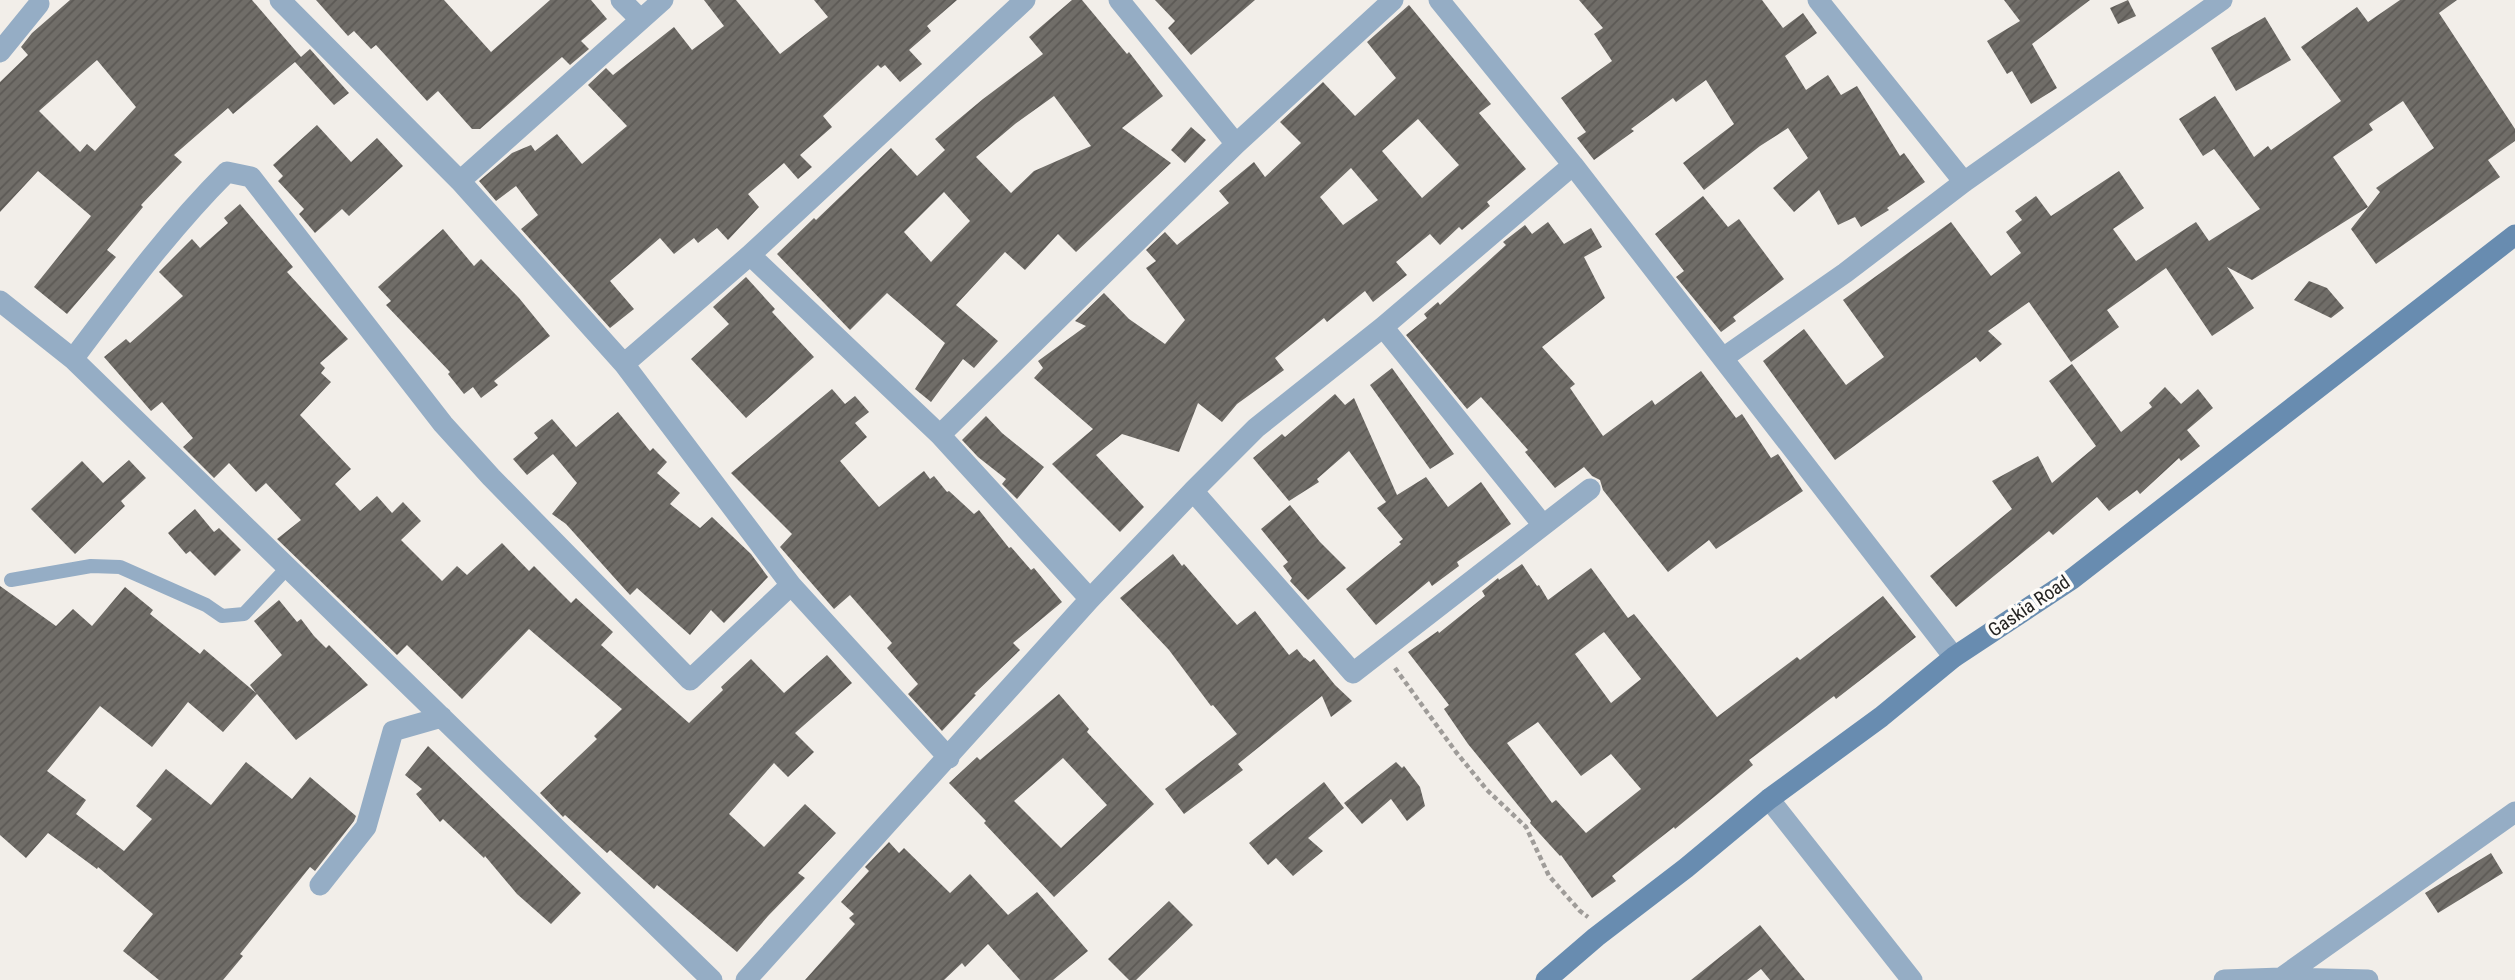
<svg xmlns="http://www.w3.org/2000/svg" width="2515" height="980" viewBox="0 0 2515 980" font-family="'Roboto Condensed',sans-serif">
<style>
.building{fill:url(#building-hatch);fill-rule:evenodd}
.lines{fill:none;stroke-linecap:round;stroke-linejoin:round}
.path{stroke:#9f9c99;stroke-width:4.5;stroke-dasharray:5 3.5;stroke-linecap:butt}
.lane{stroke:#95adc5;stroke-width:14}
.street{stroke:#95adc5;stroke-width:21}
.secondary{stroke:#688cb0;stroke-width:21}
.labels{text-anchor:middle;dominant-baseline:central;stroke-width:7;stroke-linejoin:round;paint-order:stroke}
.street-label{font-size:19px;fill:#252422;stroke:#fefcf9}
</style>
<defs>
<pattern id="building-hatch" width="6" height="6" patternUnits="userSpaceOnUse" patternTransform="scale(1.75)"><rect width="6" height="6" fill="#706d68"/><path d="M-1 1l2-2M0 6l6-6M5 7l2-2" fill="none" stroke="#5c5955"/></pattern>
</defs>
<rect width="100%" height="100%" fill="#f2eee9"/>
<!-- building -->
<path class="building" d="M70,0H252L301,57L310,49L349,93L334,105L295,62L233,114L228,108L174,155L182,162L141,205L143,207L107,250L116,257L67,314L34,287L91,216L38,171L0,212V82L28,55L21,47L32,33ZM97,60L136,107L95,151L87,144L80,152L39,111Z
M316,0H444L491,52L550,0H591L607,19L581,41L589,49L570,65L562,57L480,129H472L438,91L427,101L376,45L371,49L354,31L348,36Z
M704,0H736L780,54L828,17L814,0H957L927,26L931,31L909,50L922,64L900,82L885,65L881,68L878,65L823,116L832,127L800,155L812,167L798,179L784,163L748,194L759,207L728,240L717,228L698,243L694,238L674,254L660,238L610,281L634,309L610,328L521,229L538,215L516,186L496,201L479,181L512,153L531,145L535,151L557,134L582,164L627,126L588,85L606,68L613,75L674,27L692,50L724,26Z
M1072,0H1082L1127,54L1129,52L1163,96L1122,128L1171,163L1076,252L1058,234L1025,270L1005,252L956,305L998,341L974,368L963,359L931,402L915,389L945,343L887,293L850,330L777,254L814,218L816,220L891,148L917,176L945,150L935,139L983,99L1043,54L1029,37ZM1054,96L1091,146L1034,171L1011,193L976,157L1015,124ZM944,192L970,221L931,262L904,232Z
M1155,0H1255L1191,55L1168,28L1175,21Z
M1579,0H1762L1783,28L1803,13L1817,33L1785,56L1806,90L1828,75L1841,95L1857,86L1900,156L1904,153L1925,182L1887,208L1889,210L1861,227L1855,217L1838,225L1819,190L1794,212L1773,188L1808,158L1788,128L1760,146L1704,190L1683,163L1734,124L1706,80L1676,102L1673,98L1631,129L1634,131L1594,160L1577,138L1586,132L1561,98L1612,61L1594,34L1603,28Z
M2004,0H2090L2032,44L2057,88L2031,104L2012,71L2007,74L1987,41L2020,21Z
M2128,0L2136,16L2118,24L2110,8Z
M2400,0H2457L2439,13L2515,129V141L2488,160L2500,177L2376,264L2351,229L2380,192L2376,188L2434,148L2403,101L2369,124L2373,130L2333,157L2368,207L2252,280L2227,267L2254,308L2212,336L2166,268L2107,310L2119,327L2071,362L2029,302L1988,331L2002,344L1980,362L1976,357L1835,460L1763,361L1804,329L1846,385L1884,357L1843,300L1951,222L1991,276L2021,253L2006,232L2022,220L2015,211L2036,196L2051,216L2119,171L2144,208L2113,229L2136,261L2196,222L2209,241L2260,209L2214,149L2203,156L2179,119L2215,96L2254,157L2268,146L2271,150L2341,101L2301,47L2357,7L2368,22Z
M1409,5L1491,104L1479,113L1526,169L1487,202L1490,206L1462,230L1459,227L1440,245L1430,234L1396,262L1407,275L1373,302L1365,291L1327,322L1324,318L1275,358L1284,370L1237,404L1222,422L1198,403L1179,452L1122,434L1096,455L1144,507L1120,532L1052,464L1093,429L1034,378L1043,368L1038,361L1086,326L1075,321L1104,293L1129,319L1165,344L1185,320L1146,268L1156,261L1146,250L1165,232L1177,245L1229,203L1219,191L1254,162L1265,177L1301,143L1280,122L1323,82L1355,116L1396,78L1367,42ZM1418,119L1459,165L1422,198L1382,151ZM1351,168L1378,200L1343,225L1320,197Z
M2265,17L2291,60L2236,91L2211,48Z
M317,125L351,162L377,138L403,166L349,216L342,209L315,233L299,214L304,209L278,181L283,176L273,165Z
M1191,127L1206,140L1185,163L1171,150Z
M1703,196L1728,227L1739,219L1784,279L1733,317L1736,321L1721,332L1676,277L1684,271L1655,234Z
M240,204L293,267L287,272L348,339L320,363L325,368L321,373L331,382L300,415L351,469L335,484L360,511L377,496L392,513L403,502L421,521L401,540L442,581L457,566L467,575L502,543L529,571L534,566L571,603L576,598L613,632L601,645L689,723L723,690L721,687L751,659L784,693L827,655L852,683L795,733L814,752L788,777L774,763L729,814L764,847L805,804L836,833L798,873L805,878L768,916L737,952L657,885L654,889L610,850L607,853L565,815L563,817L540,793L597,739L594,736L622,709L529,629L462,699L407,645L397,655L277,539L301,520L266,483L256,492L229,463L214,478L183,447L193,438L162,402L151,411L104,357L126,339L130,343L183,296L159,272L192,239L200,248L228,223L224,218Z
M1548,222L1564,244L1591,228L1602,247L1584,257L1605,298L1542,347L1575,384L1570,388L1603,436L1652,400L1655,405L1701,371L1736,418L1742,414L1771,458L1778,454L1803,491L1716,549L1709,540L1668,572L1603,490L1600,480L1592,476L1584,467L1555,488L1525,452L1528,450L1481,397L1467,409L1406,335L1427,318L1424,314L1438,302L1440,305L1506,245L1503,242L1525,225L1532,234Z
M443,229L474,266L481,259L519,298L550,336L494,381L498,385L481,398L473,387L464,394L448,374L450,372L386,305L391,301L378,287Z
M746,277L775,309L772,312L814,357L746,418L691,359L729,324L713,307Z
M2309,281L2327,288L2344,308L2331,318L2294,300Z
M2072,364L2121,432L2152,407L2149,403L2165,387L2181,404L2198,389L2213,408L2187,430L2200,446L2181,461L2179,458L2140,494L2137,490L2109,511L2097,497L2053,535L2049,531L1956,607L1930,576L2012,509L1992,481L2038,456L2052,483L2096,446L2049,381Z
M1392,368L1454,454L1430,469L1370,385Z
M832,389L845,404L855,396L869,412L855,423L867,437L840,461L879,507L924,471L930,479L934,476L947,492L949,491L974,514L979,510L1009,548L1011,547L1031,570L1034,568L1062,602L1013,643L1020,650L974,694L976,695L942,731L908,694L918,684L887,648L892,643L850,595L834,609L780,547L792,534L731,473Z
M1335,394L1345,405L1354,398L1397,495L1426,477L1448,507L1481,482L1511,524L1457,562L1459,566L1432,586L1429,581L1376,625L1346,589L1401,544L1399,542L1403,539L1377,508L1386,502L1349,451L1317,479L1319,482L1289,501L1253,458L1282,434L1285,437Z
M618,412L650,451L653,448L667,462L657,473L680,493L670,504L700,528L712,517L751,554L768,577L724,623L711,610L690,635L637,588L630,595L566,524L552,514L577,483L553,454L527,475L513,459L538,438L534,433L552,419L576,447Z
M986,416L1002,433L1044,467L1017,499L1002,484L1006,479L978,457L962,440Z
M129,460L146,478L121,501L125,506L75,554L31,509L82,461L103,483Z
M1290,505L1320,542L1346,568L1308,600L1290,581L1292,578L1283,566L1288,562L1261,529Z
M195,509L214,532L219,528L241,550L215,576L190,551L186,554L168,533Z
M1173,554L1182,566L1184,564L1237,625L1255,611L1289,655L1297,649L1305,659L1304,657L1310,662L1314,659L1335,685L1352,701L1331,717L1322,696L1238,764L1243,770L1184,814L1165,789L1237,734L1213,705L1211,706L1169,650L1120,598Z
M1522,564L1537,586L1539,585L1548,600L1591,568L1628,618L1634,614L1717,717L1797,657L1800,660L1883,596L1916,637L1836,699L1834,696L1749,760L1753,765L1675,829L1674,827L1612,876L1616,881L1592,898L1561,855L1560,856L1530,823L1531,821L1468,744L1444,709L1449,705L1408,652L1438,631L1439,633L1485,596L1482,591L1498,578L1499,580ZM1604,632L1641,679L1611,703L1575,654ZM1538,722L1581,776L1611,754L1641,789L1586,833L1556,800L1552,803L1507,743Z
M0,586L56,626L73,609L92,626L125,587L153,610L150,614L200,654L204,649L256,693L250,685L282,655L254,621L279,600L297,622L301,619L314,636L326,648L329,645L368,685L296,740L257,694L223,732L188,702L152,747L100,706L47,771L86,800L76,814L124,851L152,819L136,806L166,769L211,805L246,762L292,799L310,777L356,816L354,821L315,871L310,867L240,954L243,956L223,980H159L123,951L153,914L98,867L97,869L48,833L26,858L0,835Z
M1059,694L1089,729L1087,732L1154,804L1054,897L984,823L986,821L949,783L977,757L980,760ZM1063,758L1107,805L1061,848L1014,801Z
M428,746L581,893L551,924L517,894L485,856L484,858L443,819L440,822L416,794L422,789L405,775Z
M1396,762L1402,768L1404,766L1420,787L1425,806L1407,821L1391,799L1362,824L1344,803Z
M1324,782L1344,808L1308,838L1323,851L1293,876L1276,858L1268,865L1249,843Z
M889,842L899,853L904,848L950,893L970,874L1008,915L1037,892L1088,951L1053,980H1020L988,944L965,967L962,963L944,980H805L855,924L849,918L854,914L841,902L869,871L865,867Z
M2491,853L2503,873L2438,913L2425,893Z
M1169,901L1193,925L1136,980H1129L1108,959Z
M1760,925L1805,980H1770L1761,969L1747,980H1691Z"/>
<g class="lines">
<!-- path -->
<path class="path" d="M1395,668L1456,752L1487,790L1526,827L1549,876L1580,911L1588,917"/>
<!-- lane -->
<path class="lane" d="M11,580L91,566L120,567L206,605L222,616L244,614L288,567"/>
<!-- street -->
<path class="street" d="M280,0L460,181L624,364L791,585L949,758
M621,0L640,19
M1119,0L1236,144
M1439,0L1573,165L1954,657
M1818,0L1964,182
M0,52L39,4
M460,181L663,0
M750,255L940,435L1090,599
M0,301L73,359L712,980
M1383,327L1543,525
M1723,358L1845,273L1964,182L2222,0
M73,359C122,294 170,229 227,172L251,177L443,424L491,477L690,680L791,585
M624,364L750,255L1025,0
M940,435L1236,144L1393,0
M1193,491L1353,673L1590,489
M1769,799L1912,980
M320,885L366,827L393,731L442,717
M2281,978L2515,812
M746,980L1090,599L1193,491L1256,428L1383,327L1573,165
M2224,980L2281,978L2368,980"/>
<!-- secondary -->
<path class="secondary" d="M1546,980L1596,937L1686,868L1769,799L1881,717L1954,657L2072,579L2515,235"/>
</g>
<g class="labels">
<!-- street labels -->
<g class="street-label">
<text transform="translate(2029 606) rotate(-34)">Gaskia Road</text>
</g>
</g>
</svg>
